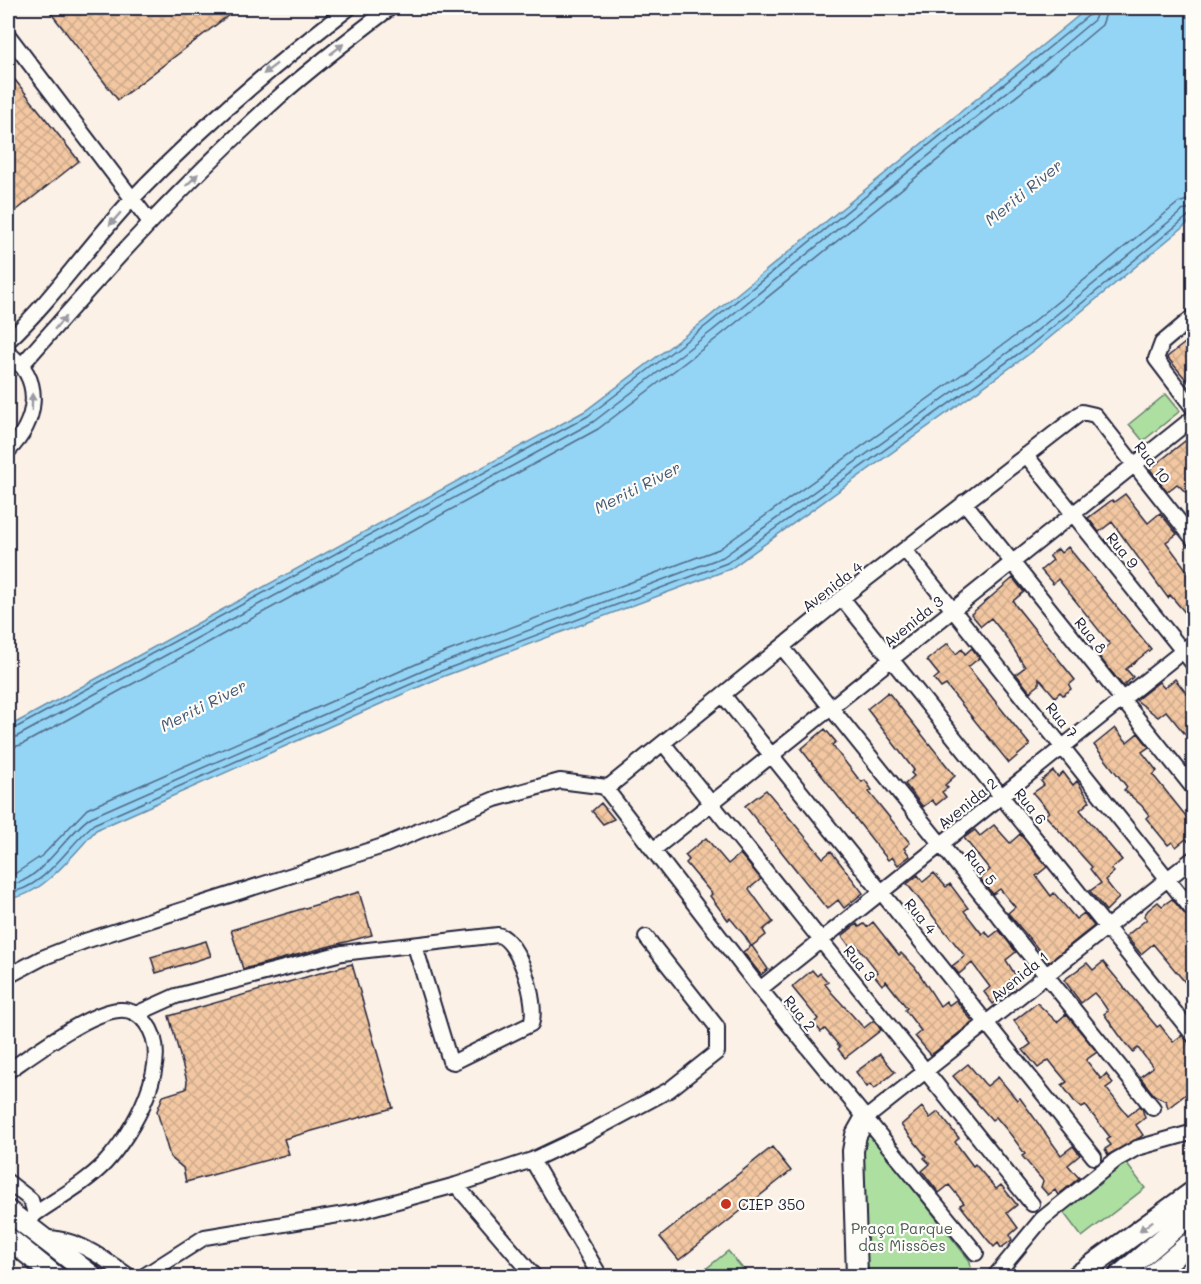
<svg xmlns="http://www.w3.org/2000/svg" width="1201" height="1284" viewBox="0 0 1201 1284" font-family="Mali,sans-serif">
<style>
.park{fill:#acdfa0;stroke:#67806e;stroke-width:1.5}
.water{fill:#94d4f5;stroke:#668dab;stroke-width:1.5}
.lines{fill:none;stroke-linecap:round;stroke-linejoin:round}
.shore{stroke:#506985;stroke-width:1.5}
.building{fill:url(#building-cross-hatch);stroke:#22223b;stroke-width:1.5}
.minor-casing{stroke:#22223b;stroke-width:18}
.highway-casing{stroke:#22223b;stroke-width:24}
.minor{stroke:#fdfcf7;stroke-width:14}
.highway{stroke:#fdfcf7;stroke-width:20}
.oneway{fill:#9a9aa2}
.poi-dot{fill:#c8321e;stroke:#fdfcf7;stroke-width:2}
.labels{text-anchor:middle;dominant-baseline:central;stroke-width:4.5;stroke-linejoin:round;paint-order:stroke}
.street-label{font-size:15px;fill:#22223b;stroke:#fdfcf7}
.poi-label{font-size:15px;fill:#22223b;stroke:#fdfcf7;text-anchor:start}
.park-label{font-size:15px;fill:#4b5b59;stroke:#fdfcf7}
.water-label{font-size:16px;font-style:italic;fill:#445773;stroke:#fdfcf7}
</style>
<defs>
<pattern id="building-cross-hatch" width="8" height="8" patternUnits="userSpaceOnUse" patternTransform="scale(1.5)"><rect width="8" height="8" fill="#f2c7a1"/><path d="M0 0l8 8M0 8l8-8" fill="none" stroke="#cfab8c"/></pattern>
</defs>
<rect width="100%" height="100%" fill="#fbf1e6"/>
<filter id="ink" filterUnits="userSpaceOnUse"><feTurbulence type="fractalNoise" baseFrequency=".0167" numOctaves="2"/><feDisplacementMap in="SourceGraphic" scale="12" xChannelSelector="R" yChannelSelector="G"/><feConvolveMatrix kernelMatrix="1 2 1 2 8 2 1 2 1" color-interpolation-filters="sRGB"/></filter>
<g filter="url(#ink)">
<!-- park -->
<path class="park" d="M1166,394L1180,411L1143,441L1129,424Z
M866,1135L872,1137L970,1261L971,1276H864L860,1153Z
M1123,1159L1145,1188L1082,1237L1060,1208Z
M728,1251L749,1276H697Z"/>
<!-- water -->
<path class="water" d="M1088,8H1193V219L1036,349L730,569L439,678L96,830C75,852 40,899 8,898V727L585,411L704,321Z"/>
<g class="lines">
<!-- shore -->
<path class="shore" d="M8,732L588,416L707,325L1089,15L1092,8
M8,739L16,737L593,422L712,331L1033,71L1094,20L1099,8
M8,748L21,745L598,429L717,338L1039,78L1102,25L1108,8
M8,875H13L43,855L87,809L430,658L719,549L1022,331L1178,203L1194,198
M8,885C40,884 66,833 91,817L434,666L723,557L1028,338L1182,211L1194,207
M8,892C42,892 69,844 94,824L436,673L727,563L1032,344L1187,217L1194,215"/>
</g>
<!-- building -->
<path class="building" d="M47,8H238L118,100Z
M15,80L79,161L8,217V85Z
M1194,336V389L1167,357Z
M1185,441L1194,451V500L1177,484L1167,492L1150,469Z
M1125,494L1148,523L1160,513L1177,534L1166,542L1194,580V623L1170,595L1168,598L1112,522L1099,532L1088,518L1112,500L1114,502Z
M1068,547L1151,649L1126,669L1133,677L1123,686L1097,654L1110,644L1058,579L1053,584L1041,570L1053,560L1049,556L1058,549L1061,553Z
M1013,578L1024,592L1013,601L1016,606L1075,680L1069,685L1071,689L1063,695L1060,692L1055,697L1039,678V685L1030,692L1016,674L1025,667L1006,637L991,618L981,626L971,614Z
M948,643L956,654L962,649L965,654L972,648L979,658L968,667L1030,745L1009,763L946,685L941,688L934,679L939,675L927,660Z
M1175,679L1187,694L1194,689V745L1166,711L1158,717L1136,700L1159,682L1164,688Z
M888,692L955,776L945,785L948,788L942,792L946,797L936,805L932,800L923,807L905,784L914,776L911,773L914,770L867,709Z
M1115,728L1127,742L1138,733L1149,747L1142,752L1157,771L1153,775L1194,826V848L1186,839L1176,847L1172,842L1168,845L1146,818L1149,815L1142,806L1124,790L1127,787L1094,745Z
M825,729L836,742L832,745L857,777L862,782L865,780L872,790L869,792L910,843L904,848L910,856L898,865L892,857L888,860L801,749Z
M1053,771L1058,777L1063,772L1073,785L1077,781L1090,801L1080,810L1122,860L1111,869L1114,872L1105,880L1119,898L1106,911L1090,891L1101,883L1090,869L1092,867L1045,815L1049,812L1033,793L1044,785L1041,781Z
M766,790L823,858L831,851L863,893L844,908L838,900L827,909L745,806Z
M601,803L614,819L603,824L592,811Z
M994,825L1010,843L1020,834L1047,867L1036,876L1051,896L1054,893L1076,919L1084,913L1094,926L1049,962L1008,913L1015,907L1000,889L993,894L980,878L990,870L964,838L975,830L980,836Z
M706,838L728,864L740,854L761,879L749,889L773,922L763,930L766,935L752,946L768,969L761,975L743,952L751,946L745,936L730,918L728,920L710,896L712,894L686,863L689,860L685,855Z
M934,873L946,887L950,884L968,908L964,911L982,934L985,931L990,937L999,930L1016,952L1006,960L1016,976L1010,980L1015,985L993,1004L984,992L990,987L972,963L959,974L952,966L965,956L907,884L918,875L923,882Z
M359,892L372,935L243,969L231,930Z
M1172,899L1194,925V993L1153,944L1141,954L1126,936L1147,919L1144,916L1148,910L1158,902L1162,906Z
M873,922L899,955L901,953L915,967L940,1006L946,1001L949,1005L956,1000L973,1022L931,1055L915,1036L921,1031L905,1010L907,1008L886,981L882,985L874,975L878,972L856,944L851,948L842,936L857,924L859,927L864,924L867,927Z
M206,941L211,956L156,973L151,957Z
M1103,962L1157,1027L1160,1025L1173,1042L1182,1035L1194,1048V1088L1168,1108L1166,1101L1154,1095L1140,1077L1153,1067L1138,1048L1133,1052L1125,1043L1104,1014L1108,1011L1102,1002L1094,993L1081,1003L1064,980L1087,963L1093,970Z
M352,964L393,1108L284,1139L289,1154L186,1182L183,1168L170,1157L157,1111L163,1096L186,1089L187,1081L169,1016Z
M812,970L817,976L820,973L828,982L825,984L832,993L864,1028L874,1020L881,1030L845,1058L838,1049L840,1047L825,1029L821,1032L814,1023L818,1019L792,987Z
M1037,1003L1057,1022L1066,1014L1097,1052L1086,1060L1101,1079L1106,1074L1113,1083L1106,1088L1128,1116L1140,1106L1142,1108L1145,1118L1136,1125L1143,1135L1139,1138L1108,1155L1105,1149L1111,1145L1107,1140L1110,1137L1085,1105L1082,1108L1074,1101L1062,1085L1067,1082L1056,1069L1049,1060L1038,1068L1023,1050L1031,1044L1014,1021Z
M880,1054L895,1072L874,1089L870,1084L867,1087L856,1072Z
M968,1064L984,1083L987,1086L998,1077L1017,1100L1020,1098L1061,1155L1073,1146L1080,1155L1068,1165L1079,1178L1058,1195L1055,1190L1048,1195L1041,1187L1043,1181L1022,1156L1025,1154L1011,1135L996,1117L992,1120L953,1076Z
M922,1107L930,1118L938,1112L959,1138L955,1142L973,1166L975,1164L996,1189L1001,1185L1017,1205L1007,1213L1018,1228L1010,1235L1012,1240L1001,1248L998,1243L994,1247L987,1239L960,1205L964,1203L949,1185L939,1193L922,1171L930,1164L924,1158L926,1156L901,1125Z
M772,1147L791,1171L679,1260L660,1237Z"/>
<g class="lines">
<defs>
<path id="minor" d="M8,35L150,222
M1194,316L1162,343L1156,359L1194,409
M8,341C54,298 90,243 134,197C201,127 273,66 349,8
M8,353C45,380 37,422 8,451
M21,366C103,272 187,179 280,96C315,65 353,36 390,8
M1026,455L1194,665
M964,502L1194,789
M905,550L1194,912
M842,598L1194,1036
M782,647L1153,1108
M723,695L1094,1157
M663,743L1032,1204
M653,850L1194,417
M8,976L42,958L85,941L383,846L495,799L560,781L607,787
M760,989L1194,642
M136,1014L176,996L342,953L498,935C519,939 539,1005 531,1024L454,1062L450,1061L415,946
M8,1071C33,1054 89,1012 119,1010C130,1009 140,1015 146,1023C175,1060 132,1134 105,1163C86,1183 58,1198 35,1214L27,1225
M865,1119L1194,858
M532,1160L600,1276
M8,1182L31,1200L35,1214
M456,1185L534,1276
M43,1238C77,1237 102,1258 129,1276
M976,1253L760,989L606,789L842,598L1082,412L1095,415L1194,540
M144,1276L205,1237L357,1212L456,1185L532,1160L583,1136L669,1090L717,1052V1027L646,937
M995,1276L1042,1219L1116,1160L1137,1148L1194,1132"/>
<path id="highway" d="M8,1211L92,1276
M8,1238L55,1276
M857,1276L853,1151L856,1135L865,1119
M1077,1276L1194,1191
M1119,1276L1194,1212
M1151,1276L1194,1240
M1192,1276L1194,1275"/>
</defs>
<!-- minor casing -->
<use href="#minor" class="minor-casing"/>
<!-- highway casing -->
<use href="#highway" class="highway-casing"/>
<!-- minor -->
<use href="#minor" class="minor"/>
<!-- highway -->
<use href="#highway" class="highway"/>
</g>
<!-- one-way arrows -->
<defs><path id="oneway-solid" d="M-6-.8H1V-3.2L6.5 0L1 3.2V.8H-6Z" transform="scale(1.5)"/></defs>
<g class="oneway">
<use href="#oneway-solid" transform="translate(337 49) rotate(-38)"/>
<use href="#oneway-solid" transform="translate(270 69) rotate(142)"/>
<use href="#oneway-solid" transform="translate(192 180) rotate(-45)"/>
<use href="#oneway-solid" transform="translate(115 219) rotate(131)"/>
<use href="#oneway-solid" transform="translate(60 323) rotate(-49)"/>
<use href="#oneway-solid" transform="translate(32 402) rotate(-89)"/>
<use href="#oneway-solid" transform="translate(1146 1226) rotate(143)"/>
</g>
</g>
<!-- markers -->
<circle class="poi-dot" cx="726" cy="1204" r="6"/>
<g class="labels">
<!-- street labels -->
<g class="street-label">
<text transform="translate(1153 462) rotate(52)">Rua 10</text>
<text transform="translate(1123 550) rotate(51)">Rua 9</text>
<text transform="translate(832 586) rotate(-38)">Avenida 4</text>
<text transform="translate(913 621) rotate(-39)">Avenida 3</text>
<text transform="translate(1091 635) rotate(51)">Rua 8</text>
<text transform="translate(1062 720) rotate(51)">Rua 7</text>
<text transform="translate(967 803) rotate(-39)">Avenida 2</text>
<text transform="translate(1031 806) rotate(51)">Rua 6</text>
<text transform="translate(981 867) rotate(51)">Rua 5</text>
<text transform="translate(921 916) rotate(51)">Rua 4</text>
<text transform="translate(860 963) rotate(51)">Rua 3</text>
<text transform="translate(1019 976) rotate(-39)">Avenida 1</text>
<text transform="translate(800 1013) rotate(51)">Rua 2</text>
</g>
<!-- poi labels -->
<g class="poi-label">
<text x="738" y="1204">CIEP 350</text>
</g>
<!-- park labels -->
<g class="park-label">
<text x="902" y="1228">Praça Parque<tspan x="902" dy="17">das Missões</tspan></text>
</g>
<!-- water labels -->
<g class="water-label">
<text transform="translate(1023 192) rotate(-39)">Meriti River</text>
<text transform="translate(637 487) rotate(-27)">Meriti River</text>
<text transform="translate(203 705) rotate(-27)">Meriti River</text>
</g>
</g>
<!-- margin -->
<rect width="1201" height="1284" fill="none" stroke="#fdfcf7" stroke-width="30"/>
<rect x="15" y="15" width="1171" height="1254" fill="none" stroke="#22223b" stroke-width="2" filter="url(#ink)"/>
</svg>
